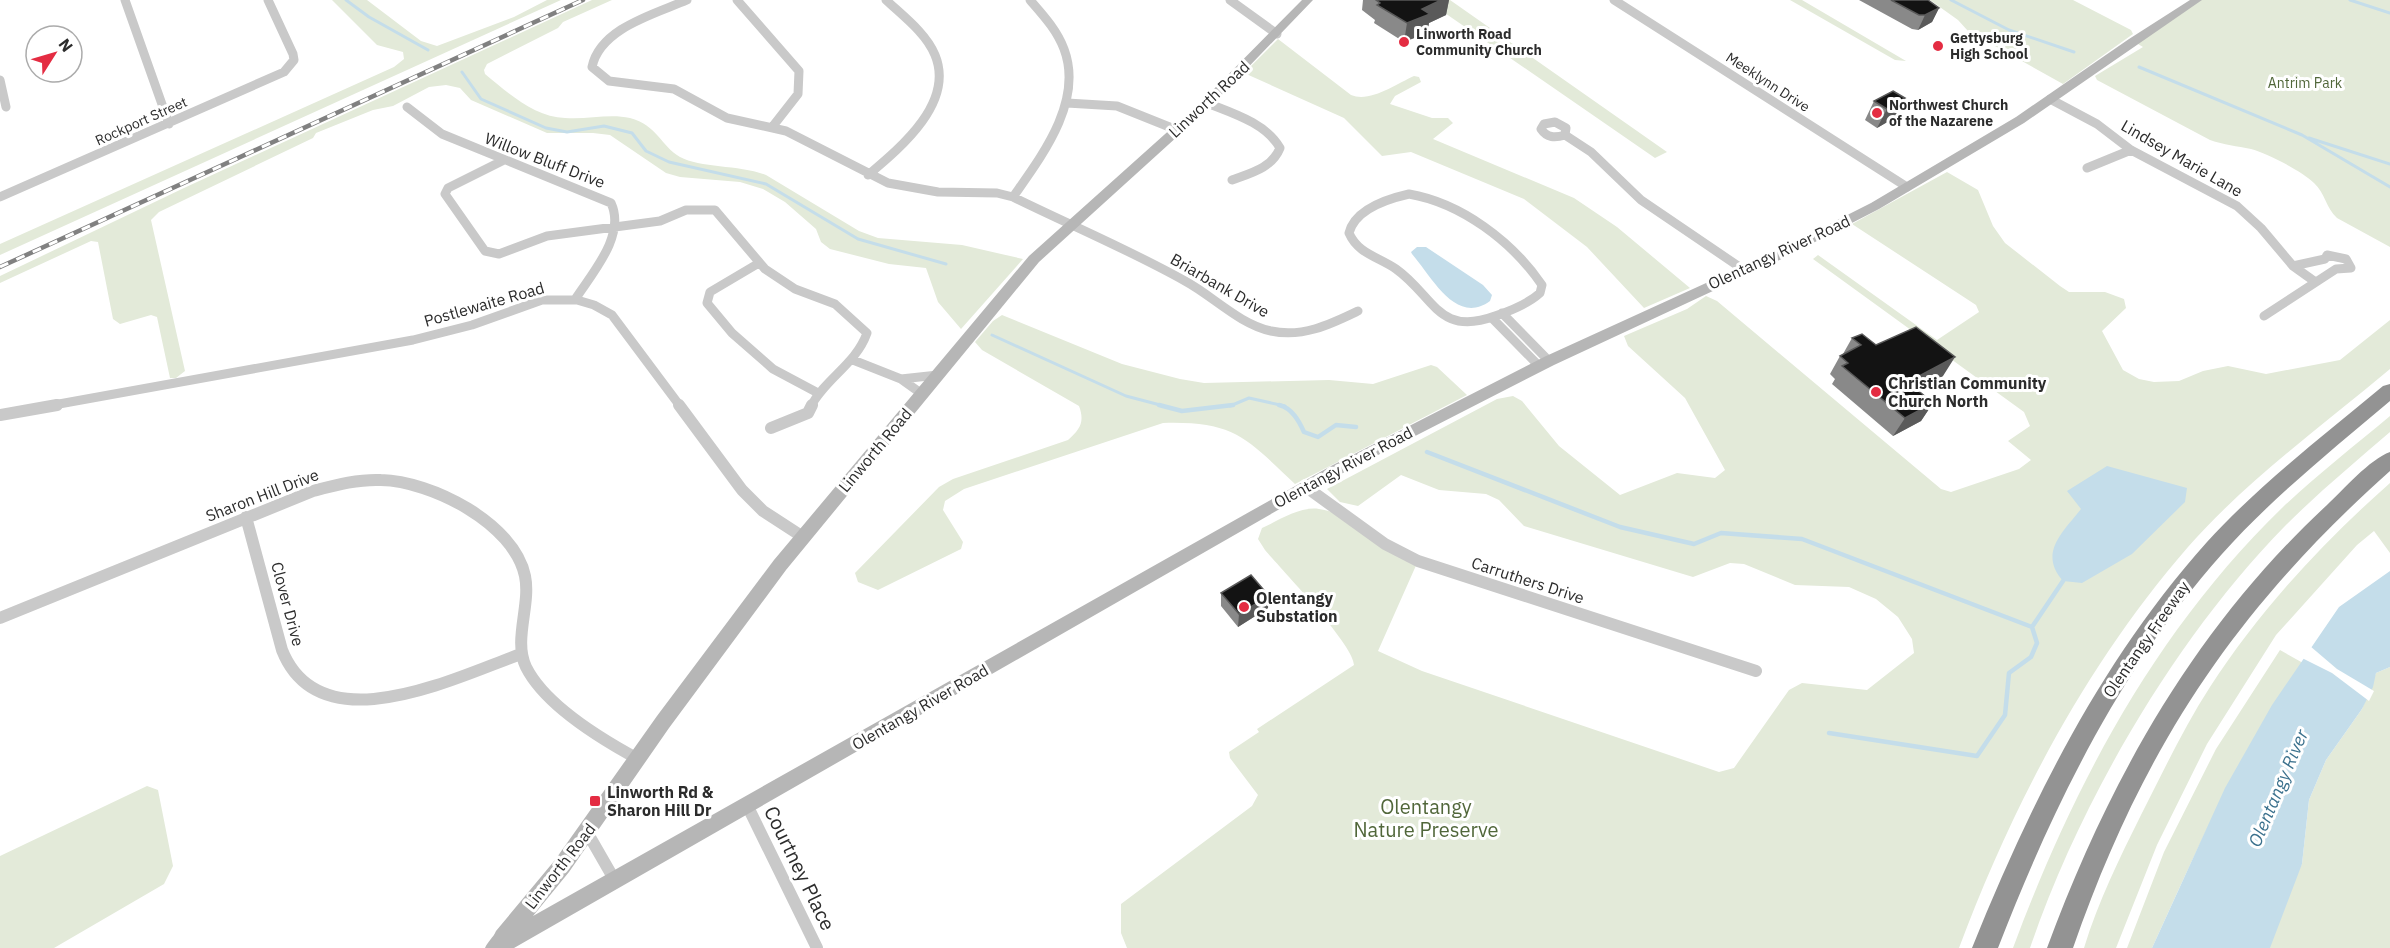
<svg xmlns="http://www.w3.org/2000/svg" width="2390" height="948" viewBox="0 0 2390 948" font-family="'IBM Plex Sans',sans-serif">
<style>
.green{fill:#e3ead9}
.water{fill:#c4ddea}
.pier{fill:#fff}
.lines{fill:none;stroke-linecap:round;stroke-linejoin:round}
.stream-far1{stroke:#c4ddea;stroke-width:3}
.stream{stroke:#c4ddea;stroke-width:4.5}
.minor-far1{stroke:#c9c9c9;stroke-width:9}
.minor{stroke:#c9c9c9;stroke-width:12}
.secondary{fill:#b6b6b6;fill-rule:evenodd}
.motorway{fill:#939393;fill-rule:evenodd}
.rail-casing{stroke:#818181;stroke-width:4.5}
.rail{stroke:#fff;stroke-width:3;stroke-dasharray:9;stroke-linecap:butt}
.wall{fill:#898989}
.shaded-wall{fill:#5a5a5a}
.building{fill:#131313;stroke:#5a5a5a;stroke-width:1.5}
.poi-dot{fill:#e42c42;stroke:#fff;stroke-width:2}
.labels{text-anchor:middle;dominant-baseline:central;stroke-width:6;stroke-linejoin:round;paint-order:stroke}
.far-poi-label{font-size:14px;font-weight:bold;fill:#2c2c2c;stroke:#fff;text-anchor:start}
.far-street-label{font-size:14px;fill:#2c2c2c;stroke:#fff}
.far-park-label{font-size:14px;fill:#51673a;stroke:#fff}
.street-label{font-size:16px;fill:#2c2c2c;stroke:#fff}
.poi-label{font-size:16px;font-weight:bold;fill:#2c2c2c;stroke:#fff;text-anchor:start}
.water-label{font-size:18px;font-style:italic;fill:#3b718d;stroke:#fff}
.near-park-label{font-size:20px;fill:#51673a;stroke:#fff}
.near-street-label{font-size:20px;fill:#2c2c2c;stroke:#fff}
</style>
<rect width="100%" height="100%" fill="#fff"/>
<!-- green -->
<path class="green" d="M332,0H367L421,41L437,46L514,17L547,0H561L0,255V244L394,67L404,59L403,52L377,45Z
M592,0H612L563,22L558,28L487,64L484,70L485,74C508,93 535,117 565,118C587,120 609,113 630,118C657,125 661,146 680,157C700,168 741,165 766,175L859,231L878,238L962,245L1023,259L961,329L938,302L926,268L889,264L830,249L821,242L816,229L785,202L763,189L740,182L680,177L666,173L610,135L593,133H547L471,100L460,88L446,85L429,87L393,106L373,110L316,133L313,138L159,212L151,220L185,371L176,378H170L157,317L151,315L120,324L113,319L98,242L91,241L0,283V276L184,188Z
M1426,0H1450L1667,152L1655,158Z
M1790,0H1802L1906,61L1895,60Z
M1930,0H2073L2131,30L2133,34L2063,84L1968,31L1958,20Z
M2197,0H2390V247L2337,218C2326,208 2325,193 2314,183C2303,172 2267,153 2251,149C2237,146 2224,145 2210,140L2097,80L2095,76L2143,47L2133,41Z
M1278,39L1351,95C1370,103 1396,84 1414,76L1419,77L1421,82L1395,96L1390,104L1432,118H1448L1453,123L1433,139L1574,198L1617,227L1690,288L1644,308L1587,247L1524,199L1411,152L1382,156L1344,118L1244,73Z
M1947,172L1978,190L1993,226L2005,243L2060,286L2069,292H2105L2124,299L2126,308L2102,331L2123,370L2139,379L2154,382L2179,381L2203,371L2228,366L2266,374L2340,360L2390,320V369C2322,426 2247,480 2188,547C2087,663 2013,804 1959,948H1127L1121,933V904L1252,806L1258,795L1230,758L1229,752L1259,732L1257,729L1354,665C1354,645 1281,569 1265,550L1258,539L1262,528C1278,521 1300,506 1319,509C1347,512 1393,546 1418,561L1378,651L1422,671L1719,772L1734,768L1789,690L1802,683L1867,690L1914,653L1912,639L1898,617L1876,599L1849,587L1795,585L1744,564L1730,563L1693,577L1524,526L1499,500L1486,494L1439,490L1401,475L1358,506L1340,502L1327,489L1497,399L1513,396L1522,401L1559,446L1620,495L1677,473L1715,478L1725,470L1685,398L1628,346L1624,336L1687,309L1706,296L1717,301L1941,489L1951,492L2019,469L2031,460L2008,441L2030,426L2024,412L1813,259L1818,255L1937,340L1979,312L1976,305L1852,224Z
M1002,315L1122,364L1180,379L1204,383L1329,380L1373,384L1431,365L1437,367L1467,395L1295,484C1246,438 1235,421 1163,423L964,489L945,501L943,510L963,542L961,549L878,590L858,582L855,573L939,487L953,479L1068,440C1080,429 1085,422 1079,406L982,350L975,342L993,321Z
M2390,416V432C2354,463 2318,493 2285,526C2176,637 2080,801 2030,948H2013C2074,784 2156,630 2283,507C2317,475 2354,446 2390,416Z
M2390,483V553L2374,531L2357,545L2276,635L2207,744L2157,845L2116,948H2084C2098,902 2120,857 2141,815C2163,772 2184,727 2210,687C2260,610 2322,543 2390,483Z
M2280,650L2303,663C2239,751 2197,850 2152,948H2127L2164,852L2216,749Z
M2390,667V948H2269L2293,881L2302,864L2309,800L2326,760L2362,709L2376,673Z
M147,786L158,790L173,866L164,884L54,948H0V856Z"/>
<!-- water -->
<path class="water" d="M1417,247H1426L1483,285L1492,295L1490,301C1456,326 1432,277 1412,254L1411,252Z
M2107,466L2187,488L2185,502L2132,554L2082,583L2063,581C2038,553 2063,532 2081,509L2067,491Z
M2390,571V667L2376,673L2373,687L2362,709L2326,760L2309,800L2302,864L2270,948H2152L2225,788L2272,705L2339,607Z"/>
<!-- pier -->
<path class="pier" d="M2310,646L2337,669L2374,691L2369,701L2332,673L2302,658Z"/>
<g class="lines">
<!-- stream-far1 -->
<path class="stream-far1" d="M346,0L369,17L428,50
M1951,0L2009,30L2074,52
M2350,0L2390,13
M2139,67L2302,135L2390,187
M462,72L481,99L546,128L567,132L604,126L632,133L646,151L669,162L766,184L858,239L946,264
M2309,138L2390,164
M992,335L1126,396L1164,406
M1230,406L1249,398L1285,406"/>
<!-- stream -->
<path class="stream" d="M1159,405L1182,411L1233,405
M1279,405C1292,408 1299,421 1304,432L1318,437L1336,425L1356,427
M1427,452L1620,527L1694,544L1721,533L1802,539L2032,627
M1829,733L1977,756L2005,715L2009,673L2031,657L2037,643L2032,627L2063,581"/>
<!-- minor-far1 -->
<path class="minor-far1" d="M125,0L169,124
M687,0C655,14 600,28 592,67L609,81L674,89L727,118L786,131L888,183L938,192L997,193L1013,197C1070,225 1130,250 1185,281C1213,296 1239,324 1271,331C1303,338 1331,324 1358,311
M737,0L799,71L798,94L773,126
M1230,0L1277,34
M1614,0L1907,187
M0,80L6,107
M2050,99L2097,124L2131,150L2237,206L2261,228L2293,266L2314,281
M1067,103L1117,106L1177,130
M1207,103C1232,113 1266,123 1280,148C1272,168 1251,173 1232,180
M407,107L442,134L611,203C626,235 593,272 576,298
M1555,122L1566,128L1565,135C1555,138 1547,138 1541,129L1544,124Z
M1565,135L1591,152L1641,200L1744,270
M504,160L448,188L445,194L485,251L499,254L547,236L660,221L686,210H715L765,269L795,289L835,304L867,333C856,364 826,378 811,406
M2087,168L2131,150
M868,175C900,148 955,103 935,55C926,33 903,16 886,0
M1409,194C1461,203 1512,241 1542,285L1540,293C1528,304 1510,311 1495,316C1438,337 1434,296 1396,269C1379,257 1358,254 1349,233C1355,209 1387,199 1409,194Z
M0,197L284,72L294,60L293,54L268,0
M1013,197C1041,157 1084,102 1064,49C1057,30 1043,15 1030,0
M759,263L710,292L707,303L732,333L773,369L818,393
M1502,313L1549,361
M2264,316L2336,269L2351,268L2346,259L2327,255L2325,259L2293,266
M1492,318L1539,366
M853,360L901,379L922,394
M901,379L938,375
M48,406L413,340L472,325L542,300H577L594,305L612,315L680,406"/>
<!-- minor -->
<path class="minor" d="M679,405L742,490L763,511L803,537
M0,415L57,405
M771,428L808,413L812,405
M1306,487L1385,544L1418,561L1756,671
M246,517L282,650C320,746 456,677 521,654
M0,618L313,491C336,485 358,479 381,480C431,481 514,523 525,576C531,605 513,640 526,667C545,705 601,739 638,759
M747,805L817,948
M587,832L614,879"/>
<!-- secondary -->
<path class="secondary" d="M1302,0H1313L1211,106L1039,262L786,570L669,728L569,872L533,916L1329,467L1544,357L1774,252L1871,203L2016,117L2129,39L2190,0H2202L2024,123L1879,209L1784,258L1554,365L1339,475L514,948H485C488,941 493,938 496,931L555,860L657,716L774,560L1029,256L1203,100Z"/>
<!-- motorway -->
<path class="motorway" d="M2390,384V401C2332,450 2272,498 2222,554C2120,669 2053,806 1998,948H1972C2031,802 2101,660 2207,542C2260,484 2323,436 2383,386Z
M2390,452V471C2233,611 2142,750 2073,948H2047C2109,780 2195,627 2327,505C2343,490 2370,459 2390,452Z"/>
<defs>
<path id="rail" d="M0,267L583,0"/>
</defs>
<!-- rail casing -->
<use href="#rail" class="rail-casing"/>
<!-- rail -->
<use href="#rail" class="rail"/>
</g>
<!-- wall -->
<path class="wall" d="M1363,0H1449L1446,15L1429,23L1427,33L1404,42L1374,23L1375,20L1362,10Z
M1859,0H1928L1939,8L1932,22L1918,30L1912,29Z
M1893,91L1896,117L1877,128L1865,120L1874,101Z
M1852,338L1876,345L1943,376L1917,390L1933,403L1921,421L1893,436L1832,384L1835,379L1830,374L1840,356L1843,354Z
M1221,593L1269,596L1268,608L1238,627L1221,606Z"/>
<!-- shaded-wall -->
<path class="shaded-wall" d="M1441,0H1449L1446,15L1429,23L1427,33L1404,42L1407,23L1422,9Z
M1939,8L1932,22L1918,30L1925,15Z
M1905,98L1896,117L1877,128L1887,109Z
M1955,357L1943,376L1896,401L1908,382Z
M1933,403L1921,421L1893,436L1905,418Z
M1269,596L1268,608L1238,627L1239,614Z"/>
<!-- building -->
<path class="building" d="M1376,0H1441L1422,9L1430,14L1407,23L1377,5L1380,3Z
M1891,0H1928L1939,8L1925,15H1919Z
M1893,91L1905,98L1887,109L1874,101Z
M1916,327L1955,357L1908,382L1933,403L1905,418L1842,366L1848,363L1840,356L1861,345L1852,338L1862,334L1876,345Z
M1251,575L1269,596L1239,614L1221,593Z"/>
<!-- markers -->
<g class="poi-dot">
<circle cx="1404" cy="42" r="6"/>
<circle cx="1938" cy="46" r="6"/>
<circle cx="1877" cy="113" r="6"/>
<circle cx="1876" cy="392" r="6"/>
<circle cx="1244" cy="607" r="6"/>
<rect x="589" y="795" width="12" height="12" rx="3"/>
</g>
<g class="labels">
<!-- far-poi labels -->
<g class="far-poi-label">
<text x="1416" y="34">Linworth Road<tspan x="1416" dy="16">Community Church</tspan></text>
<text x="1950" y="38">Gettysburg<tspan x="1950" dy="16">High School</tspan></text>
<text x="1889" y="105">Northwest Church<tspan x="1889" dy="16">of the Nazarene</tspan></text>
</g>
<!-- far-street labels -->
<g class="far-street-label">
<text transform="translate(1768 82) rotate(33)">Meeklynn Drive</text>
<text transform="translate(141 121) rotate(-24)">Rockport Street</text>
</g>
<!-- far-park labels -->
<g class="far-park-label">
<text x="2305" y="83">Antrim Park</text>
</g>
<!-- street labels -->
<g class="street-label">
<text transform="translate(1209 99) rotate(-43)">Linworth Road</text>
<text transform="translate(2182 158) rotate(30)">Lindsey Marie Lane</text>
<text transform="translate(545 160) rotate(21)">Willow Bluff Drive</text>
<text transform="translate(1779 252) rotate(-25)">Olentangy River Road</text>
<text transform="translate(1220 285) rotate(30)">Briarbank Drive</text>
<text transform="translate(484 304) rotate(-16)">Postlewaite Road</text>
<text transform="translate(875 450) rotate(-50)">Linworth Road</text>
<text transform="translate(1343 467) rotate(-28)">Olentangy River Road</text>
<text transform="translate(262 495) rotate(-21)">Sharon Hill Drive</text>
<text transform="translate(1528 580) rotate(18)">Carruthers Drive</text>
<text transform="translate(288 604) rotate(75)">Clover Drive</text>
<text transform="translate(2146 639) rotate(-55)">Olentangy Freeway</text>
<text transform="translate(920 707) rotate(-30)">Olentangy River Road</text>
<text transform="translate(560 866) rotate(-52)">Linworth Road</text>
</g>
<!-- poi labels -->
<g class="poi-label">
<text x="1888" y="383">Christian Community<tspan x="1888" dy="18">Church North</tspan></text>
<text x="1256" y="598">Olentangy<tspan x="1256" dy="18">Substation</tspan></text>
<text x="607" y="792">Linworth Rd &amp;<tspan x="607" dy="18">Sharon Hill Dr</tspan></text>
</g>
<!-- water labels -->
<g class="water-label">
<text transform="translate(2278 788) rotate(-67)">Olentangy River</text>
</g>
<!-- near-park labels -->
<g class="near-park-label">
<text x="1426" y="806">Olentangy<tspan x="1426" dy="23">Nature Preserve</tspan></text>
</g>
<!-- near-street labels -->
<g class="near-street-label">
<text transform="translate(800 868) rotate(64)">Courtney Place</text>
</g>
</g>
<!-- north arrow -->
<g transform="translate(54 54) rotate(53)"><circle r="28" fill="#ffffff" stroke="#ababab" stroke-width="1.5"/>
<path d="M0-4.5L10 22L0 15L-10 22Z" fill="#e42c42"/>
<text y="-9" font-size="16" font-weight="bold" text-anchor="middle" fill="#2c2c2c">N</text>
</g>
</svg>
